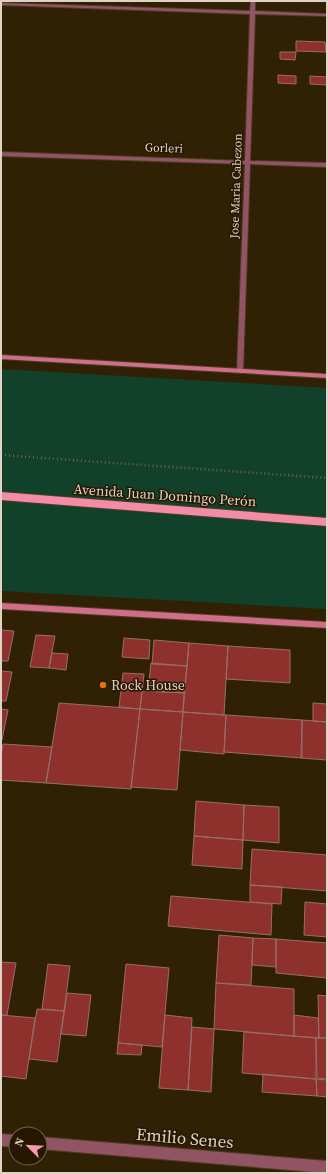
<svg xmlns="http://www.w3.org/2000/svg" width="328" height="1174" viewBox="0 0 328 1174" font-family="'Source Serif 4',serif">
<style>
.green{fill:#12412b}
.building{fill:#8e312d;stroke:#956f6a}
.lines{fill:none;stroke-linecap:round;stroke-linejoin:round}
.minor-casing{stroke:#4d3d23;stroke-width:2}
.secondary-casing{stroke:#4d3d23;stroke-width:2}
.primary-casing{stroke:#4d3d23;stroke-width:2}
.path{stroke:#72634c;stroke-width:2.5;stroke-dasharray:1 3;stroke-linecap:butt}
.minor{fill:#925464;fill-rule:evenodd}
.secondary{fill:#d06d89;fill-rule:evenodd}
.primary{fill:#f28ca7;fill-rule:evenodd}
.food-dot{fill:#e8710a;stroke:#271700;stroke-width:1.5}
.labels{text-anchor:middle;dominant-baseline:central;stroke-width:3;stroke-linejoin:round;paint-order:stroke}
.far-street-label{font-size:12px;fill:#ded3c4;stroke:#271700}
.street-label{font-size:14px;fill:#ded3c4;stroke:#271700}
.poi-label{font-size:14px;fill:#ded3c4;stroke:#271700;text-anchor:start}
.near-street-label{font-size:17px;fill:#ded3c4;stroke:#271700}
</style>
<rect width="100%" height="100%" fill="#312104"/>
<!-- green -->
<path class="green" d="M1,369L327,388V609L1,591Z"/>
<!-- building -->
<path class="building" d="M296,41L325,42L326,52L296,51Z
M280,52H296L295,60L280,59Z
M278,75L296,76V84L278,83Z
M310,76L327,77V85L310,84Z
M1,630L14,631L8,661H1Z
M36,635L55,636L49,668L30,667Z
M124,638L150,640L149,659L122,657Z
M154,640L189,643L187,666L152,664Z
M189,643L228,646L224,715L183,712Z
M228,646L290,650V683L226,679Z
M52,653L68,654L66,670L49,668Z
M151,663L187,666L184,693L148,691Z
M1,671L12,672L6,701H1Z
M123,673L144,674L140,709L119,707Z
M142,691L184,693L183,712L140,709Z
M59,703L140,709L131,789L46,783Z
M313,703L327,704V722L313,721Z
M1,709L8,710L2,740H1Z
M140,709L183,712L177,790L131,787Z
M183,712L226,715L224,754L180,750Z
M226,715L302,720V758L224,752Z
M302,720L327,722V760L301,758Z
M3,744L52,747L46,783L1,780V755Z
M196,801L244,805L243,840L194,836Z
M244,805L279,807V843L243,840Z
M194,836L243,840L242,869L192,865Z
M252,849L327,855V891L250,885Z
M250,885L282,887L281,904L250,902Z
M171,896L272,904L271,935L168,926Z
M305,902L327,904V937L304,935Z
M219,935L253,938L251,985L216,983Z
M253,938L276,939V967L252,965Z
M276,939L327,943V978L276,973Z
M1,962L16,963L7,1015H1Z
M48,964L70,966L64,1011L42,1009Z
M126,964L169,968L162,1047L118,1043Z
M216,983L294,989V1036L214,1029Z
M67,993L91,995L86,1036L61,1034Z
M318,995L327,996V1038H319Z
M37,1009L64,1011L57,1062L29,1059Z
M1,1015L35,1018L26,1079L1,1076Z
M165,1015L192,1018L188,1090L159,1088Z
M294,1015L318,1018L319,1038L294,1036Z
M192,1027L214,1029L211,1092L188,1090Z
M244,1032L316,1038V1079L242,1073Z
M316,1038H327V1079L317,1078Z
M118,1043L142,1045L141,1055L117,1054Z
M263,1074L316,1079L317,1096L262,1092Z
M316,1079L327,1080V1097L317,1096Z"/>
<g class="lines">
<defs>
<path id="minor" d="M251,1H255V11L327,14V16L255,14L250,161L327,163V167L250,164L243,371L240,373L237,371L245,164L1,156V152L245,161L250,14L1,5V3L250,11Z
M1,1134L16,1135V1147L1,1146Z
M40,1137L327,1161V1173L40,1149Z"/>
<path id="secondary" d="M1,355L327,374V378L1,359Z
M1,603L327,622V628L1,609Z"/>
<path id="primary" d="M1,492L327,518V526L1,500Z"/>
</defs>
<!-- minor casing -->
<use href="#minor" class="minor-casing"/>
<!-- secondary casing -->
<use href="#secondary" class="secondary-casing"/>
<!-- primary casing -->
<use href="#primary" class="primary-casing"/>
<!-- path -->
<path class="path" d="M1,455L327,478"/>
<!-- minor -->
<use href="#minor" class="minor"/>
<!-- secondary -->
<use href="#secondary" class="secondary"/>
<!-- primary -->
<use href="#primary" class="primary"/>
</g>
<!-- markers -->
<circle class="food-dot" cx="103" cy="685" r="4"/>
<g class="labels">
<!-- far-street labels -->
<g class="far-street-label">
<text transform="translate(164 148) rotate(2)">Gorleri</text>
<text transform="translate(236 186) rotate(-88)">Jose Maria Cabezon</text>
</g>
<!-- street labels -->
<g class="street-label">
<text transform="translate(165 495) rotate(4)">Avenida Juan Domingo Perón</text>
</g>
<!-- poi labels -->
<g class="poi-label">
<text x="111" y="685">Rock House</text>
</g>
<!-- near-street labels -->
<g class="near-street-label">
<text transform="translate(185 1138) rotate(5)">Emilio Senes</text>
</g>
</g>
<!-- border -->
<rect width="328" height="1174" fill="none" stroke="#ded3c4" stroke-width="4"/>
<!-- north arrow -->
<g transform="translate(28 1146) rotate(294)"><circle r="19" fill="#271700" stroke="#70624e"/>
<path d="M0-3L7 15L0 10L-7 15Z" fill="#f39aab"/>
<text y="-6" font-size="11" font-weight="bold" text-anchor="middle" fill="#ded3c4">N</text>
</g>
</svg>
